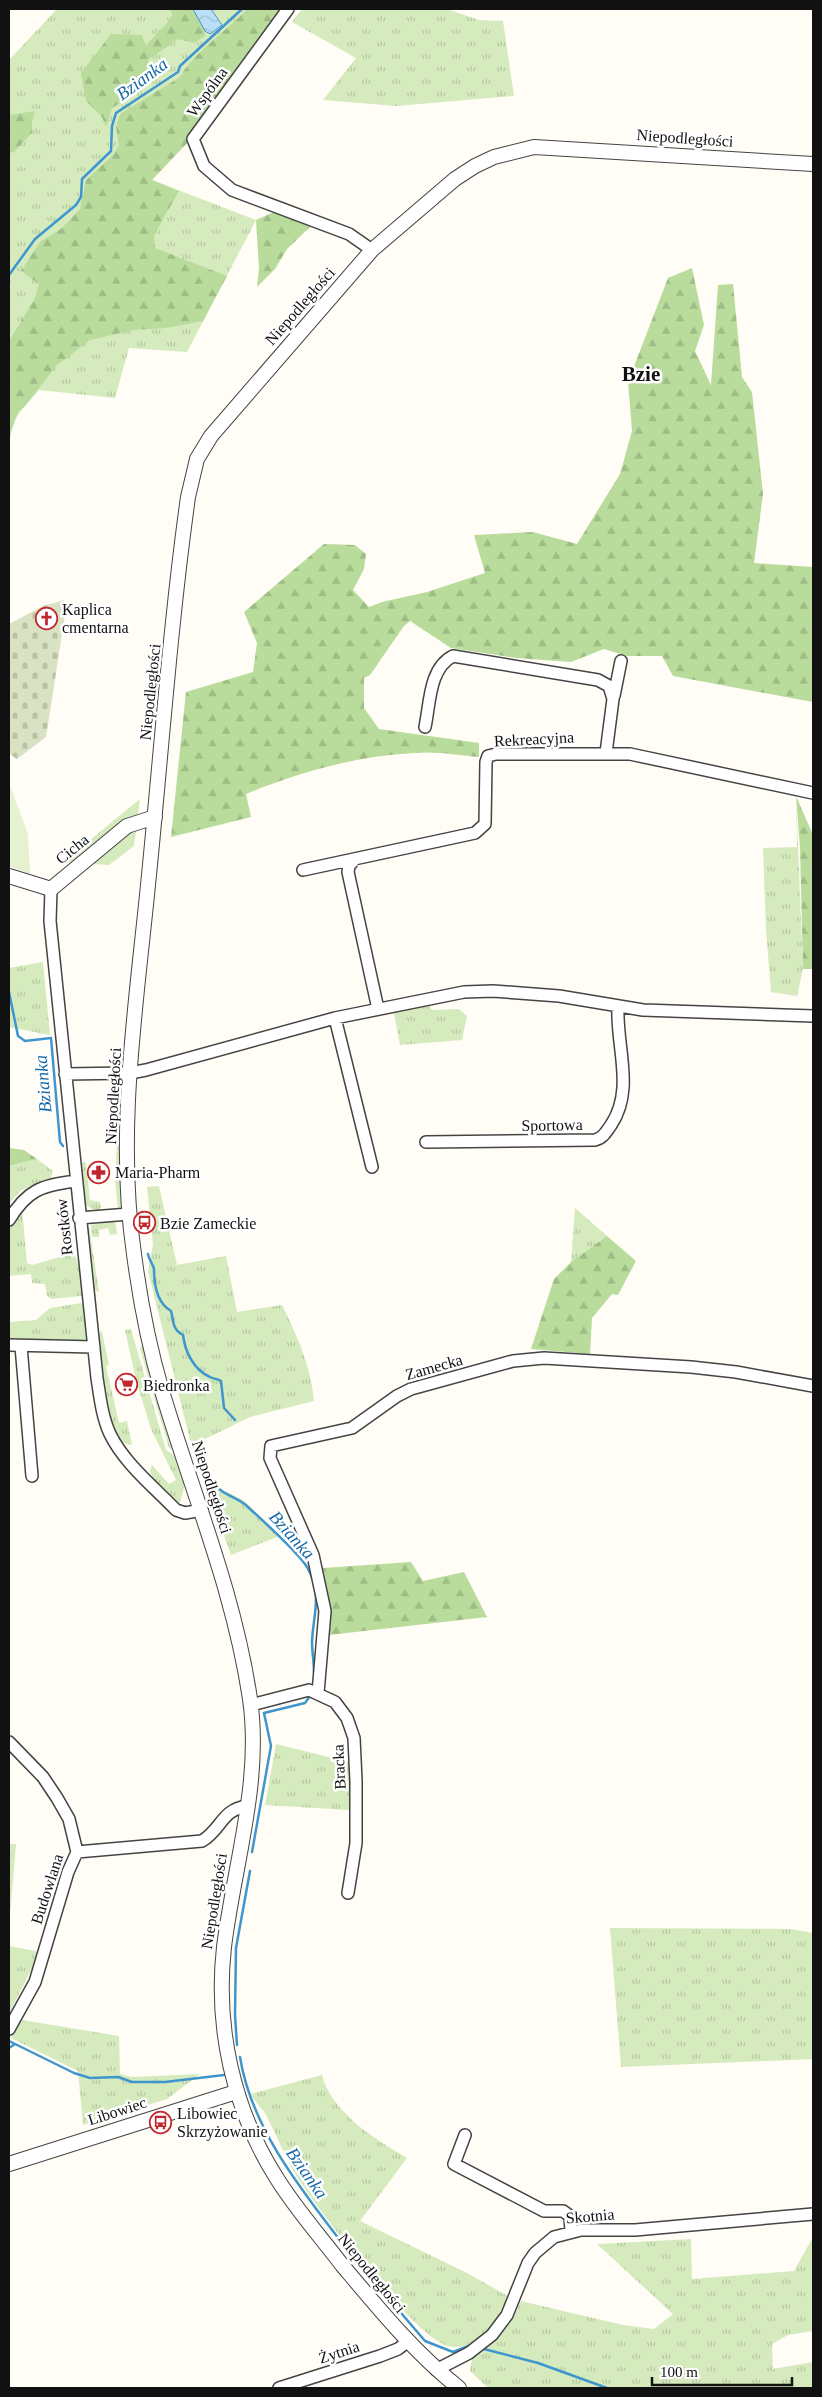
<svg xmlns="http://www.w3.org/2000/svg" width="822" height="2397" viewBox="0 0 822 2397" font-family="'Times New Roman',serif">
<style>
.grass{fill:url(#grass-tufts)}
.forest{fill:url(#forest-firs)}
.cemetery{fill:url(#cemetery-stones)}
.pitch{fill:#e6f2cf}
.water{fill:url(#water-waves);stroke:#3f96cf}
.lines{fill:none;stroke-linecap:round;stroke-linejoin:round}
.stream{stroke:#3f96cf;stroke-width:2.5}
.minor-casing{stroke:#444;stroke-width:14}
.tertiary-casing{stroke:#444;stroke-width:16}
.minor{stroke:#fff;stroke-width:11}
.tertiary{stroke:#fff;stroke-width:14}
.labels{text-anchor:middle;dominant-baseline:central;stroke-width:5;stroke-linejoin:round;paint-order:stroke}
.street-label{font-size:16px;fill:#111;stroke:#fff}
.poi-label{font-size:16px;fill:#111;stroke:#fff;text-anchor:start}
.water-label{font-size:18px;font-style:italic;fill:#1768a6;stroke:#fff}
.district-label{font-size:21px;font-weight:bold;fill:#111;stroke:#fff}
</style>
<defs>
<pattern id="grass-tufts" width="24" height="20" patternUnits="userSpaceOnUse" patternTransform="scale(1.25)"><rect width="24" height="20" fill="#d5ebbd"/><path d="M3 7l-1-3M5 7V3M7 7l1-3M15 17l-1-3M17 17v-4M19 17l1-3" fill="none" stroke="#b6c8a1"/></pattern>
<pattern id="forest-firs" width="22" height="20" patternUnits="userSpaceOnUse" patternTransform="scale(1.25)"><rect width="22" height="20" fill="#b9dc9c"/><path d="M5 1l3.5 6h-7zM16 11l3.5 6h-7z" fill="#9ebc85"/></pattern>
<pattern id="cemetery-stones" width="16" height="16" patternUnits="userSpaceOnUse" patternTransform="scale(1.25)"><rect width="16" height="16" fill="#d9e3c4"/><path d="M2 7V4a2 2 0 0 1 4 0v3zM10 15v-3a2 2 0 0 1 4 0v3z" fill="#b9c2a7"/></pattern>
<pattern id="water-waves" width="16" height="10" patternUnits="userSpaceOnUse" patternTransform="scale(1.25)"><rect width="16" height="10" fill="#b9e0f7"/><path d="M0 5q4-4 8 0t8 0" fill="none" stroke="#9ebfd3"/></pattern>
</defs>
<rect width="100%" height="100%" fill="#fffdf5"/>
<!-- grass -->
<path class="grass" d="M57,9H289L188,142L152,180L256,220L187,352L129,348L115,398L39,390C19,414 11,416 9,450V60Z
M302,9H447L479,20L503,21L514,96L396,106L323,100L356,58L292,22Z
M796,796L803,969L797,996L771,992L766,930L763,848L797,847Z
M140,799L134,846L109,865L63,862Z
M43,962L50,1035L9,1027V968Z
M429,1006L432,1010L459,1009L467,1016L462,1040L400,1045L394,1013Z
M117,1143L121,1145L123,1205L118,1209L115,1181Z
M37,1159L53,1171L51,1178L20,1191L9,1204V1166Z
M84,1162L86,1163L90,1200L100,1202L101,1207L99,1210C77,1210 80,1180 78,1163Z
M159,1186L177,1265L226,1256L237,1312L282,1305C297,1336 311,1366 314,1401L250,1417L199,1442L209,1483L243,1500L280,1536L231,1555L191,1444L148,1271L153,1244L147,1187Z
M20,1208H22L27,1263L32,1265L74,1253L82,1273L83,1294L81,1296L51,1299L47,1296L45,1284L32,1283L31,1274L9,1276V1228Z
M575,1208L607,1236L571,1262Z
M115,1220L117,1234L110,1235L108,1228L99,1230V1237H92L91,1225Z
M89,1226L99,1292L92,1289L87,1229Z
M82,1303L84,1305L87,1340L85,1343H9V1322L36,1320L50,1308Z
M104,1329L102,1332L109,1365L106,1366L119,1423L127,1421L132,1445C99,1444 103,1357 99,1334Z
M131,1329L166,1450L175,1456L185,1484L179,1507L155,1483L150,1471L152,1465L169,1484L176,1480L151,1429L136,1380L125,1330Z
M142,1345L150,1362L178,1453L169,1448L140,1349Z
M276,1744L349,1762V1810L265,1805Z
M9,1844H16L9,1927Z
M610,1928L791,1929L813,1933V2059L621,2067Z
M9,1946L40,1952L9,2014Z
M22,2020L119,2036L120,2074L132,2077L200,2074L167,2099L83,2125L78,2071L11,2038Z
M322,2075C331,2112 376,2140 407,2158L360,2221L465,2272L508,2296C499,2319 474,2356 445,2345C411,2332 319,2211 297,2177C285,2157 277,2136 266,2115C262,2108 255,2101 250,2094Z
M813,2237V2331L788,2335L772,2344L773,2369L813,2362V2388H488L470,2371L472,2358C495,2344 511,2327 521,2301L623,2325L654,2329L673,2314L597,2244L691,2239L692,2279L794,2271Z"/>
<!-- forest -->
<path class="forest" d="M170,9H193L205,31V36L194,43L178,39L148,60L153,82L112,108L106,127L102,117L86,101L81,73L111,34L142,35L145,46L173,17Z
M247,9H285L188,142L152,180L179,191L154,235L155,248L227,276L203,321L166,328L134,330L90,340L57,365L25,406L18,412L10,435L9,450V341L35,298L39,284L21,271L40,242L62,228L80,209L86,180L113,155L119,145L116,127L120,114L180,77C193,53 228,30 247,9Z
M35,111L32,122V133L14,152L9,153V115Z
M274,212L311,226L287,249L275,269L257,287L259,268L256,220Z
M692,268L704,325L695,351L711,385L718,285L733,284L742,377L752,392L763,494L754,563L813,567V702L673,676L662,656H627L604,649L571,662L516,658L451,648L410,621L404,626L370,675L364,678V708L379,729L479,743V757C458,755 435,751 414,753C356,756 299,772 246,794L251,817L171,837L186,692L253,672L257,643L244,612L324,544L355,545L366,554L364,569L353,590L369,607L382,602L427,592L485,573L474,535L533,532L577,544L620,474L632,431L628,382L668,278Z
M796,796L813,835V969H803L800,848Z
M9,1148L24,1150L37,1159L9,1166Z
M607,1236L636,1261L618,1295L612,1294L592,1318L590,1354L531,1349L554,1279L571,1262Z
M411,1562L423,1581L464,1572L487,1617L329,1635L331,1610L323,1568Z"/>
<!-- cemetery -->
<path class="cemetery" d="M64,600L65,615L46,737L17,759L9,754V624L43,606Z"/>
<!-- pitch -->
<path class="pitch" d="M9,783L28,834L30,874L9,866Z"/>
<!-- water -->
<path class="water" d="M193,9H211L222,25L210,34L205,31Z"/>
<g class="lines">
<!-- stream -->
<path class="stream" d="M9,275L35,239L76,205L81,197L82,179L111,151L112,126L116,113L178,72L180,66L242,9
M9,282V283
M9,992L18,1036L25,1041L51,1038L60,1142L63,1146
M148,1254C149,1260 153,1264 154,1269C154,1283 157,1303 171,1311C174,1322 172,1329 183,1335C185,1352 194,1370 210,1377C214,1379 218,1379 221,1381L224,1408L235,1420
M215,1483C220,1495 239,1497 248,1507C263,1521 297,1551 307,1567C323,1595 313,1614 312,1642C312,1652 314,1662 314,1672
M252,1852L271,1746L264,1713L305,1703L310,1696
M9,2041L74,2073L90,2078L118,2077L132,2082H165L224,2075
M237,2045L235,2015L236,1948L250,1871
M9,2048L15,2044
M240,2057C251,2127 300,2188 342,2243
M349,2252L425,2341L453,2352L471,2345
M484,2349L538,2363L607,2388"/>
<defs>
<path id="minor" d="M288,9L193,139L204,166L232,190L349,234L372,250
M614,696L621,661
M425,727C430,704 429,668 453,656L598,680L609,686L613,699L606,753
M355,859L349,866L348,872L378,1009
M303,870L475,833L485,824L486,762L488,756L496,754H630L813,793
M51,889L50,921L97,1378C100,1397 102,1417 110,1434C124,1463 154,1487 176,1510L185,1513L202,1510
M335,1018L372,1167
M65,1074L130,1073L146,1070L335,1018L464,992L493,991L559,996L643,1010L813,1016
M426,1142L595,1140C603,1138 606,1132 611,1125C635,1089 616,1047 618,1007
M79,1218L129,1214
M9,1220C27,1190 42,1185 76,1181
M9,1345L94,1347
M21,1346L32,1476
M318,1693L325,1611L313,1555L270,1458L271,1446L352,1428L397,1396L411,1389L513,1361L544,1358L691,1367L736,1372L813,1386
M251,1705L309,1690L335,1702L347,1718L354,1738L356,1781V1843L348,1893
M9,1742L43,1777L57,1798L69,1819L77,1852L68,1872L35,1982L9,2029
M77,1852L202,1841C222,1829 221,1810 247,1806
M465,2135L454,2164L544,2211H563L570,2216L571,2232
M436,2370L469,2353L492,2335L507,2315L528,2263L535,2253L554,2237L581,2230H635L813,2214
M279,2388L380,2356L398,2349L407,2342"/>
<path id="tertiary" d="M9,876L51,889L127,826L155,817
M9,2164L236,2092
M459,2388C414,2352 379,2309 342,2265C320,2236 295,2208 276,2177C233,2109 215,2027 224,1947C234,1865 262,1782 250,1699C234,1591 193,1495 162,1391C149,1347 140,1300 134,1254C116,1132 136,1007 148,885C161,756 170,626 188,497L197,459L211,436L372,250L455,179L475,166L494,157L534,147L813,164"/>
</defs>
<!-- minor casing -->
<use href="#minor" class="minor-casing"/>
<!-- tertiary casing -->
<use href="#tertiary" class="tertiary-casing"/>
<!-- minor -->
<use href="#minor" class="minor"/>
<!-- tertiary -->
<use href="#tertiary" class="tertiary"/>
</g>
<!-- icons -->
<defs>
<symbol id="church-ring" viewBox="-11 -11 22 22"><circle r="9.5" fill="#fff" stroke="#c4262e" stroke-width="1.5"/><path d="M-1.2-6h2.4v3.5h3.3v2.4h-3.3V6h-2.4V-.1h-3.3v-2.4h3.3Z" fill="#c4262e"/></symbol>
<symbol id="pharmacy-ring" viewBox="-11 -11 22 22"><circle r="9.5" fill="#fff" stroke="#c4262e" stroke-width="1.5"/><path d="M-2-6h4v4h4v4h-4v4h-4v-4h-4v-4h4Z" fill="#c4262e"/></symbol>
<symbol id="bus-ring" viewBox="-11 -11 22 22"><circle r="9.5" fill="#fff" stroke="#c4262e" stroke-width="1.5"/><path d="M-5-6H5V4H4V6H2V4H-2V6H-4V4H-5ZM-3.5-4V0h7V-4ZM-3.5 1.2v1.5H-2V1.2ZM2 1.2v1.5H3.5V1.2Z" fill="#c4262e"/></symbol>
<symbol id="supermarket-ring" viewBox="-11 -11 22 22"><circle r="9.5" fill="#fff" stroke="#c4262e" stroke-width="1.5"/><path d="M-6-5.5h2.5l.6 2H6L4.5 2H-2.5L-4.4-4H-6ZM-1.5 3.2a1.3 1.3 0 1 0 .1 0ZM3 3.2a1.3 1.3 0 1 0 .1 0Z" fill="#c4262e"/></symbol>
</defs>
<g fill-rule="evenodd">
<use href="#church-ring" x="34" y="606" width="25" height="25"/>
<use href="#pharmacy-ring" x="86" y="1160" width="25" height="25"/>
<use href="#bus-ring" x="132" y="1210" width="25" height="25"/>
<use href="#supermarket-ring" x="114" y="1372" width="25" height="25"/>
<use href="#bus-ring" x="148" y="2110" width="25" height="25"/>
</g>
<g class="labels">
<!-- street labels -->
<g class="street-label">
<text transform="translate(207 92) rotate(-54)">Wspólna</text>
<text transform="translate(685 138) rotate(4)">Niepodległości</text>
<text transform="translate(300 306) rotate(-49)">Niepodległości</text>
<text transform="translate(150 692) rotate(-84)">Niepodległości</text>
<text transform="translate(534 739) rotate(-3)">Rekreacyjna</text>
<text transform="translate(72 849) rotate(-39)">Cicha</text>
<text transform="translate(113 1096) rotate(-87)">Niepodległości</text>
<text transform="translate(552 1125) rotate(-1)">Sportowa</text>
<text transform="translate(64 1227) rotate(-96)">Rostków</text>
<text transform="translate(434 1367) rotate(-16)">Zamecka</text>
<text transform="translate(212 1487) rotate(72)">Niepodległości</text>
<text transform="translate(339 1767) rotate(-93)">Bracka</text>
<text transform="translate(47 1889) rotate(-72)">Budowlana</text>
<text transform="translate(214 1901) rotate(-81)">Niepodległości</text>
<text transform="translate(117 2111) rotate(-18)">Libowiec</text>
<text transform="translate(590 2216) rotate(-5)">Skotnia</text>
<text transform="translate(372 2273) rotate(51)">Niepodległości</text>
<text transform="translate(339 2352) rotate(-18)">Żytnia</text>
</g>
<!-- poi labels -->
<g class="poi-label">
<text x="62" y="609">Kaplica<tspan x="62" dy="18">cmentarna</tspan></text>
<text x="115" y="1172">Maria-Pharm</text>
<text x="160" y="1223">Bzie Zameckie</text>
<text x="143" y="1385">Biedronka</text>
<text x="177" y="2113">Libowiec<tspan x="177" dy="18">Skrzyżowanie</tspan></text>
</g>
<!-- water labels -->
<g class="water-label">
<text transform="translate(142 79) rotate(-36)">Bzianka</text>
<text transform="translate(43 1084) rotate(-95)">Bzianka</text>
<text transform="translate(292 1535) rotate(48)">Bzianka</text>
<text transform="translate(307 2173) rotate(55)">Bzianka</text>
</g>
<!-- district labels -->
<g class="district-label">
<text x="641" y="374">Bzie</text>
</g>
</g>
<!-- border -->
<rect width="822" height="2397" fill="none" stroke="#111111" stroke-width="20"/>
<!-- scale -->
<path d="M652 2377v8h140v-8" fill="none" stroke="#111111" stroke-width="2.5"/>
<text x="660" y="2377" font-size="15" fill="#111111" stroke="#ffffff" stroke-width="4" paint-order="stroke">100 m</text>
</svg>
